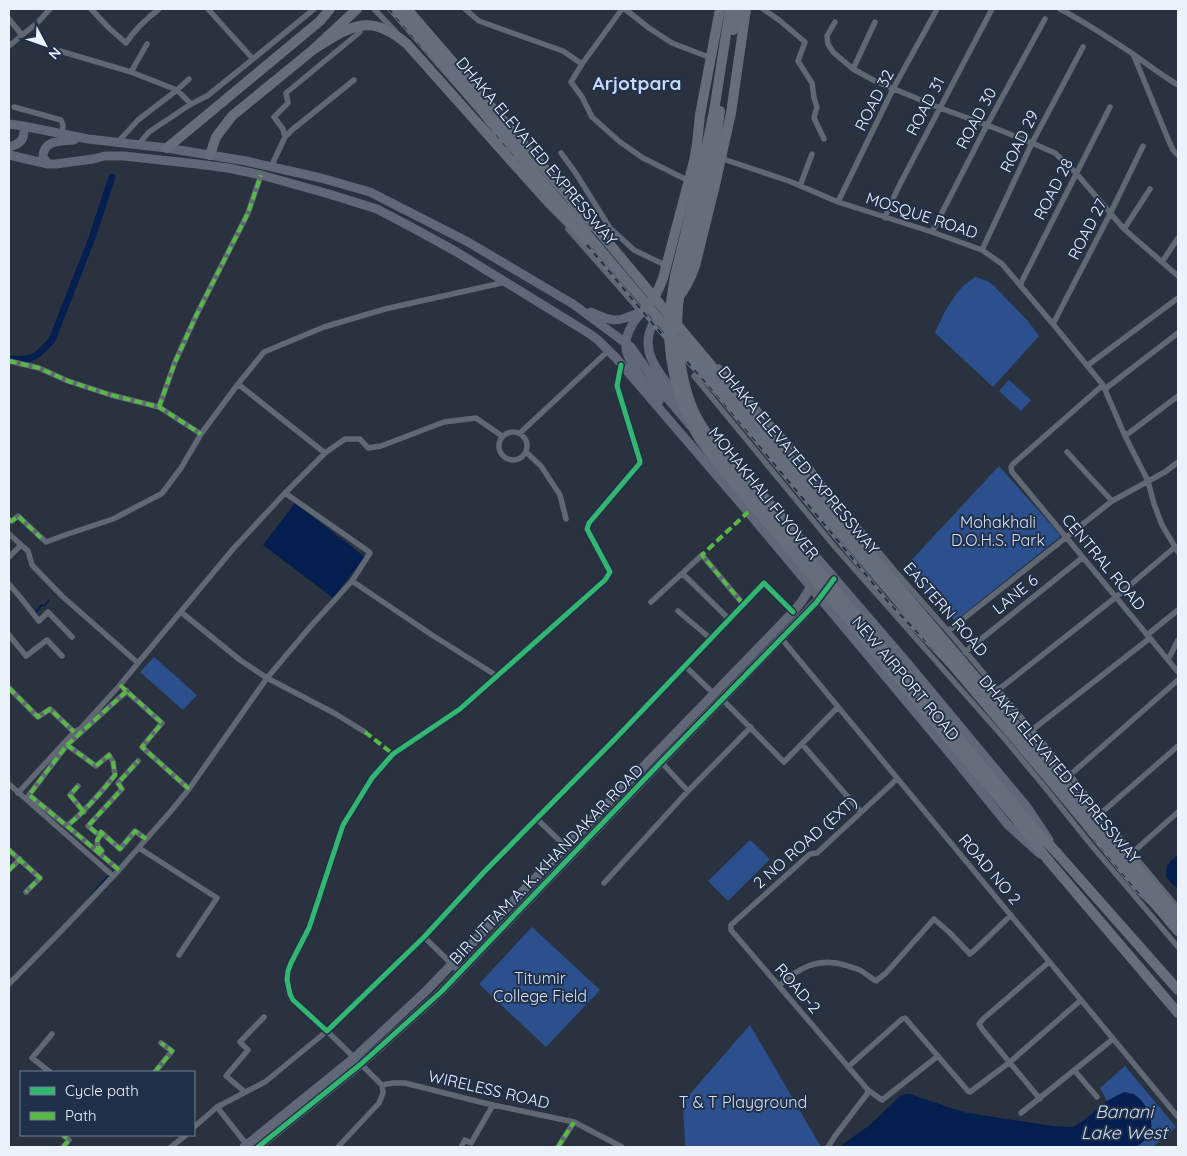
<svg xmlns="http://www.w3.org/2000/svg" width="1187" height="1156" viewBox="0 0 1187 1156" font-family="Quicksand,sans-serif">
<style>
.green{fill:#2b508d}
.water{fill:#041f4f}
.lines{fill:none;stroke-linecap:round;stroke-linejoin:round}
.stream{stroke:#041f4f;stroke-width:2}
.canal{stroke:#041f4f;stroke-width:7}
.street{stroke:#606874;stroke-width:5.5}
.primary{stroke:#606877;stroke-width:9}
.highway{stroke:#666e7b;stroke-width:10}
.tram{stroke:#686e7a;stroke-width:1}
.rail-casing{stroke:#686e7a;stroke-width:4}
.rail{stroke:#213049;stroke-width:2;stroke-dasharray:5.5;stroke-linecap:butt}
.highway-bridge{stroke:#666e7b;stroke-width:10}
.quiet{stroke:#58b947;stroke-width:4;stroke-dasharray:8 4;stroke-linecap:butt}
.cycleway-casing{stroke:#213049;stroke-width:8}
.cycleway{stroke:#33b770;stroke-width:5}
.labels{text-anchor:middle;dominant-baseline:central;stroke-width:4;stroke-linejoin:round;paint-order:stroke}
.street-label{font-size:16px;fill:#ecf2fc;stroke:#213049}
.park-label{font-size:16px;fill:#d2e0f4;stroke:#213049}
.water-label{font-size:18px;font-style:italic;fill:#cddaef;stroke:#213049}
.quarter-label{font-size:19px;font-weight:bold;fill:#c5d9f9;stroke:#213049}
</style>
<rect width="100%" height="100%" fill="#2a3240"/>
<!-- green -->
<path class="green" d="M976,277L989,282L993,285L1028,321L1039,336L993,387L935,333C943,314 956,287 976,277Z
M1009,380L1031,400L1021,411L999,391Z
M999,466L1061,536L955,621L905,567Z
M154,657L197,695L183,710L140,672Z
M750,840L770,859L728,901L708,881Z
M532,927L600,990L546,1047L479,984Z
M750,1025L821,1147H685L683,1102Z
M1125,1066L1176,1127L1153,1147H1136L1148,1136L1124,1092L1107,1101L1100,1088Z"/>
<!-- water -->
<path class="water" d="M295,503L365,557L333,598L263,545Z
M1178,855V888L1172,884L1166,876C1166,864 1169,862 1178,855Z
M1124,1092C1128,1093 1132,1093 1135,1095C1147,1103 1157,1124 1148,1137C1145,1141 1139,1144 1136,1147H841L843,1144L870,1125L900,1096L906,1094H910L951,1108L968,1113L1053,1126L1073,1127L1082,1122L1107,1101Z"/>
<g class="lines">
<!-- stream -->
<path class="stream" d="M44,606L49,601
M35,613L42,605
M89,898L109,875"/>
<!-- canal -->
<path class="canal" d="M9,359C33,361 37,357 52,340L92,238L112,177"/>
<!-- street -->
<path class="street" d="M91,9L109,28L126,43C135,29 146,19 159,9
M208,9L253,59
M374,9L396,32
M465,9L479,21L563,51L582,64L571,82L582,97L592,117L620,142L643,158L689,181
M625,9L649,28L672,43L711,58
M763,9L779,20L805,42L798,61L812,83L814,98L817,107L814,118L824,139
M1060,9C1085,22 1109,38 1133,54C1148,65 1163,76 1178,85
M9,19L22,35
M835,22L827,36L828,44L833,52L853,69L875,81L940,108L987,125L1032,143L1055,153L1076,173L1124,229L1178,276
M9,46L38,22L50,9
M60,51L131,72L177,90L191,104
M1134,56L1168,139L1173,150L1178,155
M582,64L622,9
M853,69L875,22
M131,72L147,44
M14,107L61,120L63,125L62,134
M285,137L292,130L354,80
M118,142L138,120L177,90L189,79
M138,145L149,132L191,104L207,96L237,72L314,9
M561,153L575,172L610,228L634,250L667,266
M718,159L720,158L789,181L838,202L932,232L982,250L1002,264L1053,324L1103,385L1125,436L1148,481L1154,504L1162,525L1178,552
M271,167L285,137L283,129L274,117L288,103L286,93L360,32
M800,186L812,154
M838,202L893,89L936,11
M570,205L589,229
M885,218L889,207L900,184L992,9
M568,229L641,312
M1124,229L1150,189
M932,232L987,125L1045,19
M982,250L1032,143L1083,47
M1162,262L1178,238
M1020,285L1110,107
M1053,324L1110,214L1143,146
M9,361L39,368L68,381L111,395L159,407L201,434
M621,365L617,386L640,461V463L589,523L587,529L610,572L605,580L460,709L393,754L372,778L343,825L309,928L291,963L288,971L287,980L290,994L293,1000L327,1031L424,937L484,872L616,738L764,583L793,612
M1088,365L1178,298
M719,367L805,461L823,485L895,571L948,631L1032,730L1070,775L1132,853L1178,908
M694,376L834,546L1003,737L1043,785L1092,846L1178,947
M238,384L325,453
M1103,385L1013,464L1011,467L1012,472L1178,672
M1105,389L1178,333
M159,407L175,362L196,316L248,213L261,175
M499 446a14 14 0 1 1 28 0a14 14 0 1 1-28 0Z
M520,433L609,350
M1125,436L1178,396
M1067,452L1112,501
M527,453L541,466L560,495L566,519
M9,520L12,521L18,516L46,542L68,534L113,519L161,494L163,492L181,468L201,434L238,384L264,352L324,327L385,309L506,282
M9,534L28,551L32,565L62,596L138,663
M9,557L21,545
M683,574L729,619
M352,581L432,635L497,676
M9,584L20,597L39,621L48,612L72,637
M651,602L702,555L743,604
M678,611L711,639
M181,612L240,660L267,678L334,713L365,732
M948,631L1112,501L1165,472L1178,462
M9,635L26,656L47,640L62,656
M1147,635L1178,610
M781,638L1178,1117
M965,652L1082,558
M1168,660L1178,640
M685,666L713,693
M9,688L38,717L50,709L74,732
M124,689L162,723L142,747L189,789
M998,690L1116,597L1175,547
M722,699L784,762L838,707
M1032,730L1150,638
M802,744L861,812
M67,745L96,766L109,755L113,762L115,775C100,794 85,811 67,826
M661,762L688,791
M1070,775L1178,680
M9,784L113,876
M78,786L70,795L84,812
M18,793L74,732L80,729L120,685L138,663L233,549L285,493L325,453L345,439H360L368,448L381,446L444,422L476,418L502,436
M1100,814L1178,746
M537,819L566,847
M99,835L101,832L120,849L135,831L146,839
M139,848L217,898L179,955
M9,850L40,878L26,892
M102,851C97,846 95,842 100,836L88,826L122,789L118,783L138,761
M1132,853L1178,812
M9,870L20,859
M119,870L78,835L29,795L67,745L127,691
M604,883L688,791L751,727
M424,937L460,972
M9,984L63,929L119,870L171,811L189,789L267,678L310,627L352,581L370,553L368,551L285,493
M779,986C798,968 818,957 845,965C850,967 855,968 860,970C865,973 871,978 876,981L886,973L934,919L949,932L970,954L978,947L1011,915
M848,1067L902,1019L905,1018L968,1091L970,1092L1010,1062L1081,1000
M1074,1070L1097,1097
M50,1072L32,1058L52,1034
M155,1072L172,1051L161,1043
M868,1090L882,1100L938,1056
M245,1092L226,1076L248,1050L240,1042L264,1017
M1040,1099L982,1029L979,1024L983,1019L1049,962
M217,1107L247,1145
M1021,1113L1113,1039
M194,1127L217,1107L265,1082L327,1031L382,1085L393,1083H405L484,1103L574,1122L622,1147
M63,1147L69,1140L63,1135
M171,1147L186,1135
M338,1147L379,1103L383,1093L382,1085
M461,1147L465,1140L471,1143L493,1105
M558,1147L574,1122
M828,1147L835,1136L867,1094L868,1090L731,930V925L810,854L817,853L897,779"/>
<!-- primary -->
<path class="primary" d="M9,124L23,126L88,139L167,148L246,161L321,178L370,192L468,242L573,304L631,347L664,394L690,425
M9,147C21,144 26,138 23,126
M9,155L48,164H56L93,159L105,156H124L197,164L228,168L261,175L329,194L377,209L415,229L455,251L590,334L598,340L616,358L748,512L957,762L1008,825L1040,854
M48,164L43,157C43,140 61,141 74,140
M643,311C633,321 622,338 627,353C631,366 650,389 659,401
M591,312C613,323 619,322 640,312
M653,324C637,353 663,377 680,400
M749,479L904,659L1027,807L1049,840
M244,1147L354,1058L426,991L793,612L802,601L812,585
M258,1147L361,1064L441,992L661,762L822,596"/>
<!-- highway -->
<path class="highway" d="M167,148L320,21L330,9
M210,155L216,137L232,116L314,49L357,9
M678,298C686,288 691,278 695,266L715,185L731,113L746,9
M643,311C653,303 659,289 663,278L694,161L697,144L700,115L720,9
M1057,853L1178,990
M1048,860L1178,1013"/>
<!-- tram -->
<path class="tram" d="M397,9L485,109L517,151L607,257L657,319L723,393L894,599L977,686L1141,886L1178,923"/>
<defs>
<path id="rail" d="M389,9L480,113L512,155L653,324L719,397L890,604L973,690L1136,890L1178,929"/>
</defs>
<!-- rail casing -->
<use href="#rail" class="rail-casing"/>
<!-- rail -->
<use href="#rail" class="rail"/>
<!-- highway-bridge -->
<path class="highway-bridge" d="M396,9L1178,931
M407,9L602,235L715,370L1178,916
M730,9L714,111L706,149L675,276C672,294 669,312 669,329C669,365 680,408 699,438C707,450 716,461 725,472L1017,820L1048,860
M733,30L737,9
M314,49C350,27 369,11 407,44L548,202L585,239
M677,327L678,305L681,285L714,152L720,111
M678,341C680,366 684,391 695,414C702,428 712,441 721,454L1032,826L1057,853"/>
<!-- quiet -->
<path class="quiet" d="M9,361L39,368L68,381L111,395L159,407L201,434
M159,407L175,362L196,316L248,213L261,175
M9,520L12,521L18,516L41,538
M743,604L702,555L748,512
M120,685L162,723L142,747L189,789
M9,688L38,717L50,709L74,732
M365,732L393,754
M67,745L96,766L109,755L113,762L115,775C100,794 85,811 67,826
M78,786L70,795L84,812
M99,835L101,832L120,849L135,831L146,839
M9,850L40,878L26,892
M103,852L98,847L97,840L100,836L88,826L122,789L118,783L138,761
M9,870L20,859
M119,870L78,835L29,795L67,745L127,691
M155,1072L172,1051L161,1043
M63,1147L69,1140L63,1135
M558,1147L574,1122"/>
<defs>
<path id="cycleway" d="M621,365L617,386L640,461V463L589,523L587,529L610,572L605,580L460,709L393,754L372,778L343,825L309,928L291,963L288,971L287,980L290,994L293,1000L327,1031L424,937L484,872L616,738L764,583L793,612
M258,1147L361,1064L441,992L661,762L816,603L834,579"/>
</defs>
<!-- cycleway casing -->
<use href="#cycleway" class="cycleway-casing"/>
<!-- cycleway -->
<use href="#cycleway" class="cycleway"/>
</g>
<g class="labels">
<!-- street labels -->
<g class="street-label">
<text transform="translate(874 100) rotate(-63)">ROAD 32</text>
<text transform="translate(925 106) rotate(-62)">ROAD 31</text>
<text transform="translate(976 118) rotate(-62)">ROAD 30</text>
<text transform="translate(1019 141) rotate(-64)">ROAD 29</text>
<text transform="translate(537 151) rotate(50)">DHAKA ELEVATED EXPRESSWAY</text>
<text transform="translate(1053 189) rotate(-63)">ROAD 28</text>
<text transform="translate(922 215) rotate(18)">MOSQUE ROAD</text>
<text transform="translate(1087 229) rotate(-63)">ROAD 27</text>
<text transform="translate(799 460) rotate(50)">DHAKA ELEVATED EXPRESSWAY</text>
<text transform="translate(764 493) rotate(51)">MOHAKHALI FLYOVER</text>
<text transform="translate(1104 562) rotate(50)">CENTRAL ROAD</text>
<text transform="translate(1015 594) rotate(-39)">LANE 6</text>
<text transform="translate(946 609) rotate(49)">EASTERN ROAD</text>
<text transform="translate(906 678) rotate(50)">NEW AIRPORT ROAD</text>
<text transform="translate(1060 769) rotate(50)">DHAKA ELEVATED EXPRESSWAY</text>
<text transform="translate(805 842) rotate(-41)">2 NO ROAD (EXT)</text>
<text transform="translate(546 864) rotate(-46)">BIR UTTAM A. K. KHANDAKAR ROAD</text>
<text transform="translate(990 869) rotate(50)">ROAD NO 2</text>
<text transform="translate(798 988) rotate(49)">ROAD-2</text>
<text transform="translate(489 1089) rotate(13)">WIRELESS ROAD</text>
</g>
<!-- park labels -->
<g class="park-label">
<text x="998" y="522">Mohakhali<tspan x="998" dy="18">D.O.H.S. Park</tspan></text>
<text x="540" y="978">Titumir<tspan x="540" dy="18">College Field</tspan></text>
<text x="743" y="1102">T &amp; T Playground</text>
</g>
<!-- water labels -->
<g class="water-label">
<text x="1124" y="1111">Banani<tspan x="1124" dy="21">Lake West</tspan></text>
</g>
<!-- quarter labels -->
<g class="quarter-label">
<text x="637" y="83">Arjotpara</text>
</g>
</g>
<!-- border -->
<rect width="1187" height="1156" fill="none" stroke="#ecf2fc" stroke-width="20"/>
<!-- legend -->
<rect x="20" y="1071" width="175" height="65" fill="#213049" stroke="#727e91"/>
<rect x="30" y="1087" width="25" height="8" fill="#33b770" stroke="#727e91"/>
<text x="65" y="1096" font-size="15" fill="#ecf2fc">Cycle path</text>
<rect x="30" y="1112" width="25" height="8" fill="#58b947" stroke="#727e91"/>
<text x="65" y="1121" font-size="15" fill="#ecf2fc">Path</text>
<!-- north arrow -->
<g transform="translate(45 45) rotate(131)" stroke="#213049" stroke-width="4" paint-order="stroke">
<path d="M0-4L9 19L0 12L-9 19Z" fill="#ecf2fc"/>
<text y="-8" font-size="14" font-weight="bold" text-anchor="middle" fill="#ecf2fc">N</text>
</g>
</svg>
